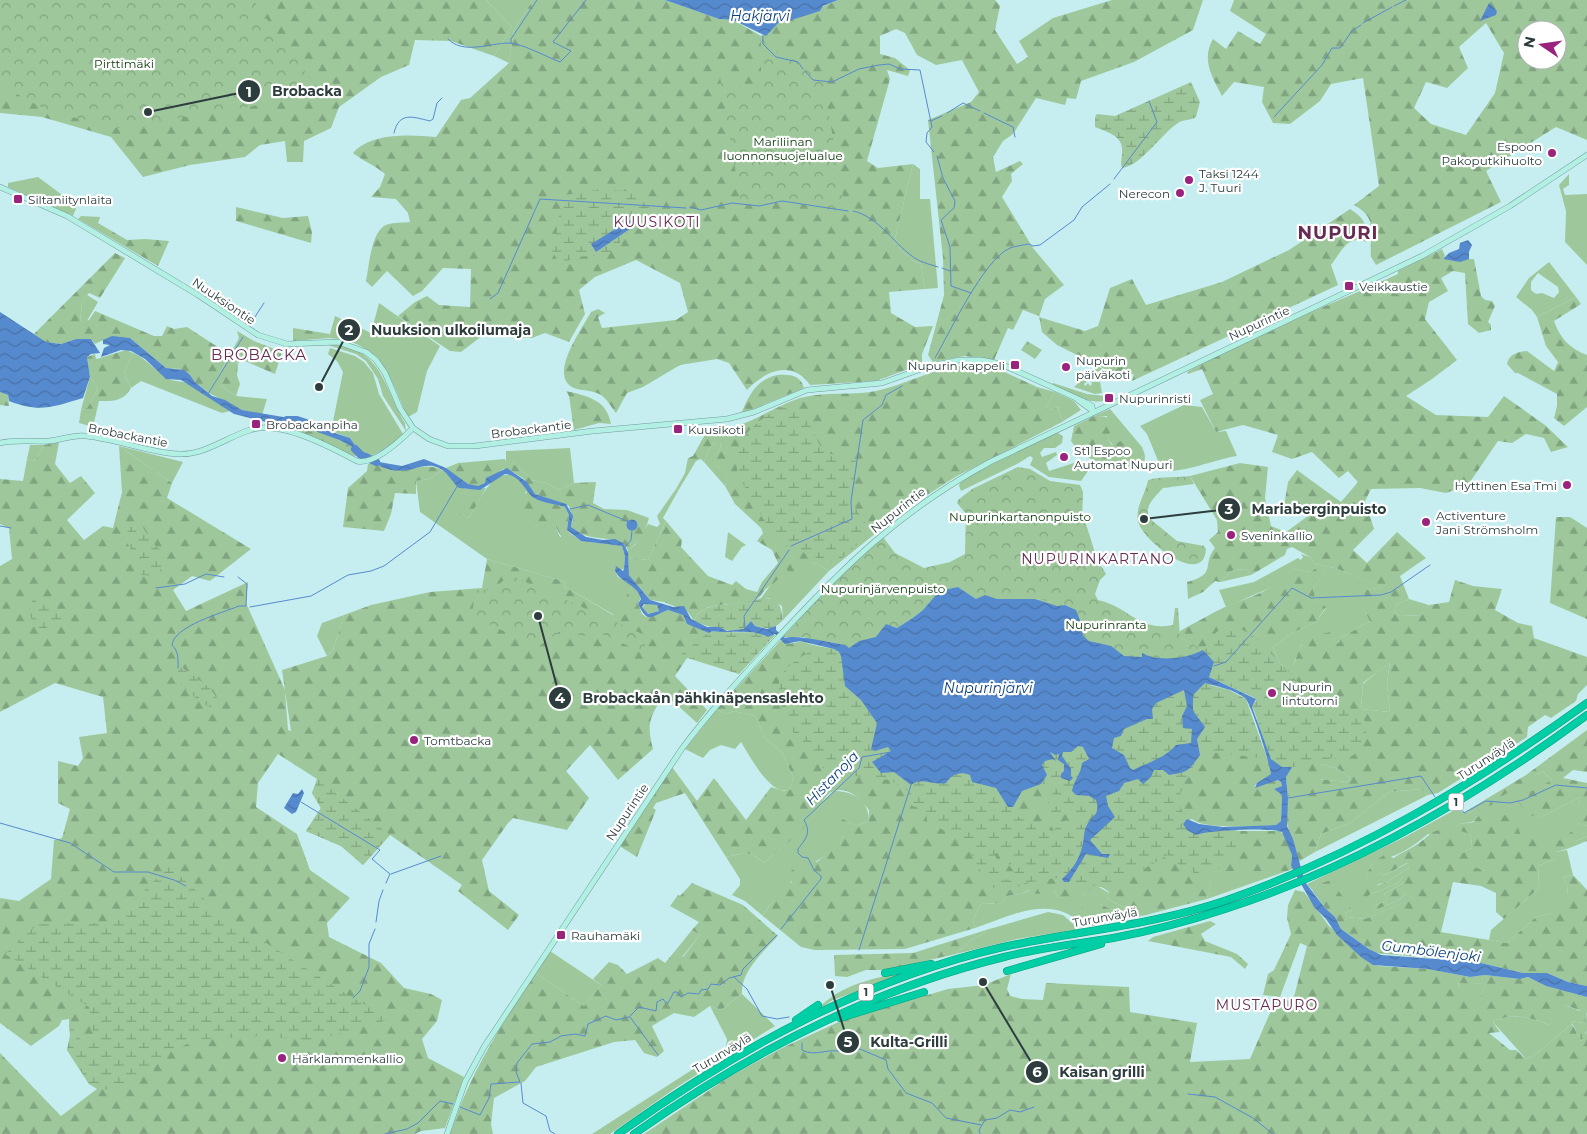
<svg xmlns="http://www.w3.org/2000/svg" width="1587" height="1134" viewBox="0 0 1587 1134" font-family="Montserrat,sans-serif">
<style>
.grass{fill:#9ec89b;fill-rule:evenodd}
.forest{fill:url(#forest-firs);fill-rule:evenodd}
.wetland{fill:url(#wetland-marsh);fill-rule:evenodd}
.park{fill:url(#park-crowns)}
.water{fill:url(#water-waves);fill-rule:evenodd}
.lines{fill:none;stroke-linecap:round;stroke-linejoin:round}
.stream{stroke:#568ace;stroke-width:1}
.river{stroke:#568ace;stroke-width:8}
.secondary-casing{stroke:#759b9d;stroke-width:6}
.highway-casing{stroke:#109b80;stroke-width:8}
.secondary{stroke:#b2f0e4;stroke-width:5}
.highway{stroke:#00cea4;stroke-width:7}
.poi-dot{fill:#9a237d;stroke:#fff;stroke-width:2}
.labels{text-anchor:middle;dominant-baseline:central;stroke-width:4.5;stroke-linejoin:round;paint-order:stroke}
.shield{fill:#fff;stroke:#6c7778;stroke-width:1}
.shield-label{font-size:11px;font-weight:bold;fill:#2d3d3e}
.park-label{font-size:12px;fill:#0b3a0c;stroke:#fff}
.poi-label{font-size:12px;fill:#2d3d3e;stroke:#fff;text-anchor:start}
.street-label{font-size:12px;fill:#2d3d3e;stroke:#fff}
.water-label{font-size:14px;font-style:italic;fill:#0b417f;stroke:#fff}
.neighbourhood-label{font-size:14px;letter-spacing:1px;fill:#652b54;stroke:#fff}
.quarter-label{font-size:15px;letter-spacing:1px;fill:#652b54;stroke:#fff}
.district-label{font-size:18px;font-weight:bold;letter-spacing:1px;fill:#652b54;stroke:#fff}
.leader{fill:none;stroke:#2d3d3e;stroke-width:2}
.callout-dot{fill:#2d3d3e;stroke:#fff;stroke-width:2}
.mark-label{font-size:15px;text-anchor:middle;font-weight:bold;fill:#fff}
.callout-label{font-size:14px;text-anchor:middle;font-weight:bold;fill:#2d3d3e;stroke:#fff;stroke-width:4.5;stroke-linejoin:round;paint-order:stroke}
</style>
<defs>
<pattern id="forest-firs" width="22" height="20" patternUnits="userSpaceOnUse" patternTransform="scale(1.25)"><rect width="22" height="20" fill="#9ec89b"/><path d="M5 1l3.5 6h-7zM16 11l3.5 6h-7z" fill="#81a480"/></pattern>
<pattern id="wetland-marsh" width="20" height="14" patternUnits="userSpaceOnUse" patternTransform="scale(1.25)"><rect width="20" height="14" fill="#9ec89b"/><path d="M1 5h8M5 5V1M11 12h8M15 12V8" fill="none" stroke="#81a480"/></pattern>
<pattern id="park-crowns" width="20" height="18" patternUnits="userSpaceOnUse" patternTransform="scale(1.25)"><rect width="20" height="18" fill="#9ec89b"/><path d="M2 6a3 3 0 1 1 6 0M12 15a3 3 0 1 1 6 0" fill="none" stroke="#81a480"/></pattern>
<pattern id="water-waves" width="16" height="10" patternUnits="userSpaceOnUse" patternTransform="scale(1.25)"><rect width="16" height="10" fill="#568ace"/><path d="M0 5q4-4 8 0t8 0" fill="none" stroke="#4872a9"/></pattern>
</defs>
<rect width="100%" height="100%" fill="#c6eef0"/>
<!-- grass -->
<path class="grass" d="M478,0H533L514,29L509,63L494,56L512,27L486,0Z
M913,164L920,169V199H930L938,288L925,289L921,264L912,260L894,243Z
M1569,174V185L1563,189L1565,195L1587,194V265L1565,242L1566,211L1559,185Z
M38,177L77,206L73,216L8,187V183Z
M1549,262L1576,297L1537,317L1532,310L1516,297L1529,278ZM1538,273L1558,287L1559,292L1554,298L1542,293L1536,294L1531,290V282Z
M87,295L98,302L87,321L80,322L82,302Z
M379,303L440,346L427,371L417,412L408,417C389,376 382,342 329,338L335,316L371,333Z
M237,331L254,341L247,362L241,360L238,364L237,362L221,386L236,396L267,399L262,415L242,410L209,393L239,338Z
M325,344C382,345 382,384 405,423L406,431L383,396L378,379L366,361L356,354Z
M330,348L355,356L364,362L373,373L379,394L403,434L396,442L371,456L359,451L350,438L331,431L343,372L337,361L328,354Z
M133,353C147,359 156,372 169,379C174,382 181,380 188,384L230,411L222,413L141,381L131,388L124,373Z
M1098,366L1111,375L1103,379L1090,378L1084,384L1085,386L1088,383L1090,386L1092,384L1091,382H1100L1102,393L1095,394L1074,387Z
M90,377L98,389L87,408L81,410Z
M1053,383L1087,394L1105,396L1107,400C1088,406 1068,393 1051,385Z
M1055,392L1074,401L1081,410L1062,422L1058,407L1050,410L1046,407Z
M1184,405L1202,407L1216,432L1226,431L1237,456C1218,458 1168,480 1152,467L1159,463L1147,434L1140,426Z
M1110,409L1142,447L1145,455L1138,461L1128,459L1108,440L1110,433L1107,416H1094Z
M1056,432L1063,436L1062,443L1055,448H1044L1040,453L1042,457L1056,452L1057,455L1046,463L1049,471L1080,461L1088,466V471L1081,481L1049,477L1030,465L1033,458L1030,456L1017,464L961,491L959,486L961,480Z
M715,442H720L721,447L716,454L718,466L725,470L727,479L725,486L704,462L711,446Z
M30,445H44L35,461L27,459Z
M119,446L183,462L172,483Z
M570,448L574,483L559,490L546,483L532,480L512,462H506V451Z
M442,470C452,476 454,487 467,489L455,513L469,518C483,494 500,453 528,489L525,493L549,526H555L560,537L571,534L581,541L622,546L625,556L624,569L615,571L618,577L633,586L614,615L564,586L566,582L487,559L420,512L416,481L430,479Z
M676,489L678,491L663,518L666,521L648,560L628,557V550L635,545L648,524L657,527L660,524L657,516Z
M728,532L746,545L742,547L732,561L725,557Z
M1301,554L1310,557L1315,564L1335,568L1384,587L1366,590L1360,607L1366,613L1370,622C1359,625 1353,633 1341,637L1339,643L1335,644L1332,633L1301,645L1292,668L1287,671L1278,660L1273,647L1294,632L1316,622L1326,608L1316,600L1313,589L1326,570L1311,572L1293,569L1279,584L1226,607L1219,590L1254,582L1298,558L1301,560L1303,557Z
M813,562L829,571L783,620L782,606L769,598H761L783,568Z
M1247,569L1251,575L1220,582L1233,570Z
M1409,599L1429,605L1423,615L1400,616L1394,612L1397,604Z
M344,615L333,650L327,656L317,636L322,623Z
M1390,661L1387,683L1390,712L1361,709L1363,684Z
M717,709L725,714L734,711L755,716L765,738L782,753L794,778L789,790C770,796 750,756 741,742L735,749L721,745L710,750L703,758L685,749Z
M1321,764L1339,769L1350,778L1348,782L1317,779Z
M1543,771L1552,780L1539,818L1580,797L1577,823L1587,826V836L1576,841L1558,836H1521L1491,818L1460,824L1455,828L1471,835L1472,848L1462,853L1460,842L1428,834C1412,848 1396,857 1374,862L1366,874L1368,879L1381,873L1383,876L1408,863L1409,868L1385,883L1378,884L1369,895L1398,883L1403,877H1406L1405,882L1384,894L1387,898L1385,902L1375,905L1373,911L1399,900L1405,894L1415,898L1365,919L1347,917L1345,913L1352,910L1316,885L1313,891L1307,884L1405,837L1460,807L1463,813L1472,812Z
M1421,789L1428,795L1315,852L1321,834L1350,823L1389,792Z
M834,791C853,791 869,800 869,821L856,826L843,819V836L839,848C813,860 777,890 763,916L745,901L732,895L740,885V879L726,857C745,853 748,849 764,863C781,848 800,833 814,815C821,806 824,798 834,791Z
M1484,848L1497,871H1485L1466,864Z
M1567,850L1573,875L1563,877L1567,885L1568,896L1553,913L1536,917L1507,943L1489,940L1491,930L1539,888L1538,866L1555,859V852Z
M1215,871H1287L1207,899L1211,882L1204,875Z
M1093,886H1097L1109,893L1107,899L1142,916L1130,918L1100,904L1075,916L1076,919C1045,896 1008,917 975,928L973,920L981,904L1001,903L1007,896L1021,894L1030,890L1032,894L1054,890L1059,898L1084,895Z
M1048,912L1063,915L1079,929L1017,939L956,954L972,939L985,933L986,930Z
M692,930L700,935L682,957L675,951Z
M550,951L601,985L584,1006L535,973Z
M912,971L833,1000L817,1010C841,983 878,977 912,971Z
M1458,982L1485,984L1479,1002L1460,988Z
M742,994L775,1026L677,1087L610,1134H592L726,1048L727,1039L710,1006L721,1010Z
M1565,1005L1582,1012L1571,1018L1572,1024L1533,1056L1526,1059L1493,1022C1512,1012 1529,1017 1549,1025Z"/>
<!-- forest -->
<path class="forest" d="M0,0H486L512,27L494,56L451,41L415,40L409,65L381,77L339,107L331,128L304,141L303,162H287L285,141L260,145L245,157L190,165L143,177L111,137L42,117L0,113Z
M533,0H665L719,19L733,20L761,36L781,20L820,11L822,7L838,0H995L1000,6L995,30L1017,64L1028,57L1019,41L1053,18L1112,0H1203L1193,30L1134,62L1081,81L1076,99L1067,98L1065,105L1036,98L1013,134L1003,141L993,157L996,172L1020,161L1023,164L1011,174L1012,181L1002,197L1033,248L1064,285L1045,299L1039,317L1085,331L1098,326L1110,288L1132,279L1146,305L1222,282L1289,250L1350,209C1364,218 1368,224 1366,242C1348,234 1341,252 1331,265L1338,285L1132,381L1134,374L1114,377L1103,368L1057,345L1042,332L1039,316L1023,310L1013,330L1008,328L994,360L965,356L933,362L928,355L944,295L943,258L928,120L971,102L979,92L962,60L936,65L917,55L905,33L896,29L880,36V54L895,58L910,70L908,76L887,70L890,79L867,161L878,168L913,164L894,243L912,260L921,264L925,289L889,292L891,313L915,327L933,326L922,354V364L876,381L810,385C792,359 765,371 747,390L729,363L717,359L680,365L643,387L627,393L616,413C611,407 607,399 601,395C594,390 582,391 574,388C547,376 582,329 591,312L598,309L605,313L598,317L602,328L676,320L688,312L680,283L636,260L595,277L579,290L585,314L569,342L545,333L532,338L482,336L461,352L450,351L398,316L415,302L427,296L439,305L470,307L471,269L443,268L422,291L413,296L387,271L372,287L366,281C369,267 371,231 386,225C393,222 403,223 410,222L408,213L396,199L371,197L380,187L385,174C375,165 364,162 353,153C372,132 410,135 436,137L461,100L470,98L509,63L514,29Z
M1234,0H1587V140L1556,127L1486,171L1501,202L1376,265L1371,257C1369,233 1379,219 1354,205L1379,186L1363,78L1331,84L1320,101L1290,124L1273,123L1262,102L1264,87L1234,82L1222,96C1212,76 1201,60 1213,39L1226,49L1238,31L1260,44L1266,34L1230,11ZM1486,23L1504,53L1495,93L1466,135L1431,124L1414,108L1426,82L1447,88L1468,68L1459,47ZM1527,30H1557V60H1527Z
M236,207L283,218L308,216L312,232L311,243L236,221Z
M81,216L100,217L98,223L127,240L145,239L169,241L158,266L78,219Z
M1442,249L1445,256L1443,259H1474L1481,296L1485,300L1492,301L1495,306L1488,322L1491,325V330L1479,333L1468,324L1465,273L1453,271L1441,278L1448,291L1429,302L1425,319L1457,360L1432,379L1406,396L1436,415L1488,417L1504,396L1545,425L1568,447L1551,452L1544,438L1526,434L1512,443L1498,441L1468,485L1446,493L1420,488L1371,489L1365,501L1374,529L1353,550L1367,563L1397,532L1426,558L1400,576L1409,599L1397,604L1394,612L1400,616L1422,615L1429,605L1449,602L1455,580L1473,586L1502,589L1495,610L1518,623L1532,626L1534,638L1587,657V685L1578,694L1576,701L1551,718L1545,715L1528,727L1527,737L1438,793L1428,795L1421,789L1389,792L1350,823L1321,834L1315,852L1298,862L1286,820L1288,798L1286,777L1290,769L1279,719L1202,650L1180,637V631C1195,623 1210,614 1225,607C1254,595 1270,593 1293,569L1311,572L1318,567L1327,569L1313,589L1316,600L1326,607L1316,622L1294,632L1273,647L1278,660L1287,671C1296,666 1296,655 1300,647C1306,638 1322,633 1332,632L1335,643H1339L1341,637C1353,633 1359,625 1370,622L1366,613L1359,607L1366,590L1383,587L1335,568L1315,564L1310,557L1292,547L1287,549L1285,555L1251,575L1247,569L1233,570L1220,582L1215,581L1203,592L1188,599L1187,582C1218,574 1201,565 1215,548L1209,540L1218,532L1217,520L1190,476L1240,463L1268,467L1265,498L1271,526L1286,532L1312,513L1301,504L1284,506L1288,482L1297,470L1341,502L1358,482L1348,471L1339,478L1312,452L1292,459L1272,452L1278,435L1243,425L1216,432L1200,400L1213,394L1202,369L1188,374L1187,372C1254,333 1329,306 1398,274V271ZM1390,662L1387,683L1390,712L1361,709L1363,683ZM1321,764L1339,769L1350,778L1348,782L1318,779Z
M115,253L125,258L100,298L89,293L82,302L80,322L89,320L95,311L154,336H162L167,326L174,329L187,327L227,353L231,352L209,393L195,382L190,375L180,369L166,368L130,338L103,340L95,344L91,339H76L61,344L45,342L34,334Z
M1576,297L1581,304L1554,321C1560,338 1570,349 1587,355V407L1564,426L1554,418L1557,406V394L1518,373H1515L1507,364C1509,354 1518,352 1527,351L1554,371L1558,362L1546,346L1537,317Z
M293,328L330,334L329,338L293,341Z
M254,341L282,352L275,374L247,362Z
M126,350L133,353L124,373L131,388C123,402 113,401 99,401L93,427L79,423L81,410L87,408L98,389L90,377L87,357L95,354L96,359L100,358Z
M234,362L238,364L237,375L240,384L236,396L221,386Z
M960,366L998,369L1037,387L1055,392L1046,407L1050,410L1058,407L1062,422L957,476L908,507L829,571L813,562L792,573L783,568C780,579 776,582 767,588C762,592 761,598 754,601C735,608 703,598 694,621L688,612L664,602L650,600L629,575L628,557L648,560L666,521L682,540L681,547L708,576L732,585L736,581L746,589L757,592L762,582L778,563L772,550L757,541L763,533L761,528L735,504L725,486C730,470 722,473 716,463V454L721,447L720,442H715L711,446L704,462L701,459L696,461L678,491L676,489L685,473L688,458L693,456L707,431C744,430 768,409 800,398C825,391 851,396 876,391C905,385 931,369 960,366Z
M777,375C789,374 801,375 804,388L741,414C749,395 756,380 777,375Z
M566,391C588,396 607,400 611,424L599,423L574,430L569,396Z
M0,392L8,395L9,406L0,405Z
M1094,416C1106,416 1113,417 1116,429L1110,433L1108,440L1112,445L1121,441L1128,450L1129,459L1138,461L1145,455C1145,462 1144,466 1138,470C1112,467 1086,464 1071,441L1074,426Z
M266,421L274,424L288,421L328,435L351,446L359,455L354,456L305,434L264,426Z
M59,442L55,464L70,483L81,476L95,493L67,520L84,540L103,526L113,528L122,492L119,446L172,483L167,498L251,549L210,581L192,576L173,590L186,611L248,582L246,603L285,690L288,730L291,731L282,670L327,656L333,650L344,615L371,605L430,592L482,588L487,559L566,582L564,586L613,615L633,586L641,597L638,604L642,614L646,617L668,610L683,615L687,624L719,633L775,635L739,674L687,658L675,676L707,710L697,723L665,694C650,716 646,723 653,749L618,780L590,745L566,771L589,798L567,830L513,818L508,823L482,860L489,891L519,915L508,930L458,891L462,885L390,835L363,865L341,846L306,831L321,808L312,793L317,779L278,754L258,783L256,807L297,834L310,870L350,898L327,923L329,937L381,963L404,988L431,994L442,1000L437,1021L422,1039L428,1058L464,1077L445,1128L421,1131L415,1134H0V1053L61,1116L97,1089L89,1084L67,1050L70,1036L69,1019L62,1020L59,1026L31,1046L0,1023V898L19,901L51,879L54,840L62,838L70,809L58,803V761L78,766L83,758L79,737L107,733L103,697L55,683L0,712V566L12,559L9,528L0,524V479L23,481L27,459L35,461L44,445Z
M505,459L506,462H512L532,480L546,483L559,490L574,483L596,482L593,503L604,509L627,510L649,518C645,532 640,542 628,550C620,532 589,545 571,527L573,520L569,506L535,494L524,479L510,470L503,469L482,486C467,488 456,478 446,468L458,463Z
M373,462C402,479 421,459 442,470L430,479L416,481V494L395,493L391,514L384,531L343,527L348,488L367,471L368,464Z
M486,488L469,518L454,513L467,489Z
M528,489L535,499L565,507L569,515L567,530L571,534L562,538L555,526H549L545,531L535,530L520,523L517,513Z
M1556,517H1570L1587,528V619L1550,603Z
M645,604L657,605L659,611L648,614L642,608Z
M781,640C786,645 794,644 800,641L813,645L1018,797L1022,791L1046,775L1099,809L1095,817L1086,826L1190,770L1200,751L1199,718L1270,763L1272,774L1257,783L1254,787L1278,780L1281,782L1282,786L1275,789L1282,795L1281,821L1276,825C1258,826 1204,830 1192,819L1184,822L1240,831H1279L1285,835L1292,855L1291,866L1293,869L1287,871H1216L1205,875L1211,882L1207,899L1142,916L1107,899L1109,892C1096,880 1091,891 1080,897L1059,898L1054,890L1051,893L1032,894L1029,890L1021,894L1007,896L1001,903L981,904L973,920L975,928L905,949L815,950L801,947L763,916L782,886L792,882L791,871L806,859L817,862L825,855L839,847L843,836L837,824L843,819L856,826L869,821V810C861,800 849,786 834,791C824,794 821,807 815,815C801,833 781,848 764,863C750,850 744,853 726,857L685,793L656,803L653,808L656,810L637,857L621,847V843L672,767L697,801L714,778L746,820L771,787L784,791L789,790L794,778L782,753L765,738L755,716L734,711L725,714L717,709Z
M1587,730V772L1573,770L1563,778L1587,783V826L1576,823L1580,797L1539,818L1526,814L1517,799L1552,780L1543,771L1499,798L1497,803L1472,812L1463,813L1526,775Z
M1481,813H1487L1491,818L1504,814L1517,825L1521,836H1558L1561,831L1572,832L1576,841L1587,836V841C1576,845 1567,850 1555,852V859L1538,866L1539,888L1504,919L1496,912V893L1481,886L1453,882L1441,932L1507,943L1536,917L1553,913V899L1568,895L1567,885L1563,877L1573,875L1587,890V986L1568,982L1547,973H1523L1477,962L1375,953L1341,929L1335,917L1325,908L1313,891L1316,885L1331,880L1352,910L1345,913L1347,917L1365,919L1414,898L1405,894L1399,900L1373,911L1371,910L1375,905L1385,902L1387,898L1384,894L1405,882V877H1403L1398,883L1369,895L1361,903L1356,898L1370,887L1385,883L1409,868L1407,863L1383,876L1381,873L1368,880L1366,874L1374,862L1384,855L1394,858C1400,853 1405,852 1411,848C1434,836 1431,821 1461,837L1462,853L1472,848L1471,835L1454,828L1460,824L1474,822ZM1484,849L1487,860L1497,871H1485L1467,864Z
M692,883L743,905L778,936C764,951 740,972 742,994L721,1010L710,1006L694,1017L674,1013L652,1026L664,1051L657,1057L644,1053L635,1040L614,1042L536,1067L525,1081L494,1098L491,1124L493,1134H450C470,1073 500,1027 535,973L584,1006L601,985L593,979L609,962L618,965L627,974L658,958L665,963L675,951L683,957L700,935L692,930L699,922L670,906L678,895L680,896Z
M1295,890L1304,892L1329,926L1378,966L1429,969L1470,977L1485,975L1520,979L1528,977L1546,986L1587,997V1012L1584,1023L1571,1021L1567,1016V1012L1581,1011L1565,1005L1564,1010L1549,1025C1530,1017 1512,1012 1493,1022L1500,1032L1489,1033L1510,1050H1516L1526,1059L1533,1056L1572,1024L1581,1041L1587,1031V1134H644L729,1077L782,1048L843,1020L948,989L984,985L1011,974L1007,989L1010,996L1022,999L1043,1000L1046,983L1129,987L1130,1012L1197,1023L1190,1062L1250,1059L1276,999L1295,1001L1294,997L1307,946L1300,943L1280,997L1263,995L1268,974L1274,970L1291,934L1287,918L1288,905ZM1458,983L1485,984L1479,1001L1460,988Z
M1100,904L1130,918L1086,927L1075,916L1085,905Z
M1210,921L1216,924L1201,934L1205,941L1237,954L1248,964L1245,969L1231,957L1148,941L1153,937Z
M986,930L985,933L972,939L956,954L885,970H866L847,977L835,976L834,955L913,953Z"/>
<!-- wetland -->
<path class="wetland" d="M1191,82L1200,102L1196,117C1190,121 1183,119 1178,123C1160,135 1142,165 1122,168C1120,162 1122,159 1122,152C1124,136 1107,132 1095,127V117L1097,114L1115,116Z
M601,189L634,192L649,197L651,207L643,220L625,235L614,251L603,255L575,257L567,261L557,259L552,251L562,201L565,195Z
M783,406C813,409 809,434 826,453L854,459L857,463L851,501L870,530L859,543L839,561L827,562L785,545L776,541L738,475C730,439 756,421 783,406Z
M142,526L153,543L165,554L158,578L139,574L141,558L133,553L125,539L129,527Z
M40,596L49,600L52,606L66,617L64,621L40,630C29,621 27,609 34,597Z
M761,598C778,598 781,604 783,620C774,630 768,629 755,626L751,621C749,623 749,626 747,628C738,636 704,626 694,621C703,597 741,609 761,598Z
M1035,599L1052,602L1199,652C1212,645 1212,625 1233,627C1257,631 1275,659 1290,675C1295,680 1302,685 1308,689C1312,693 1318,698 1324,700C1338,706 1363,706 1366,726C1368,740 1359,756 1345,758C1337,760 1328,756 1319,758C1306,761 1290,773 1277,765C1265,758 1259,719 1252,706L1256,701L1255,698L1209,677L1210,685L1229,690L1246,699L1271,769L1262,758L1200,751L1189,776L1182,784L1183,788L1178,800L1186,820L1184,822L1203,832L1240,831C1240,840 1235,849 1230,856C1211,884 1189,876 1168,855L1111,888L1093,886L1084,895L1069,882L1056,878L1025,883L1012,890L989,887L965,842L927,821L926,810L912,806L908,791L890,780L856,776L840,766L823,768L812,750L803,743L802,737C799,735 795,734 792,731C783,723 775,687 781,676C788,664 803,655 815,649L812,645L834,649L839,652L895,614L872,701L891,752ZM1041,784H1051C1055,794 1051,800 1043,807L1044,815L1049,817L1068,809L1072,814L1085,816L1098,809L1095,817L1086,826L1066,820L1052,831L1015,815L1013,807L1022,791ZM1004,848L1008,849L1009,865L1018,877L1008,880L1001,878L995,854Z
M712,631C733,634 756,630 775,635L739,674L682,655V653C693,646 702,636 712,631Z
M178,668H183L210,688L222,705L219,709C202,708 189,691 178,681Z
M318,779L390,835L363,865L341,846L306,831L321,808L312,793Z
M170,866L219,913L348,995L391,1019L312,1041L262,1036L196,1040L170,1052L121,1090L98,1089L89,1084L67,1050L70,1036L69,1019L82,1042L95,1043L89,1007L5,954L38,924L110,923Z
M1587,1013V1031L1585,1033L1587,1038L1584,1037L1581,1041L1571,1021L1584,1023Z"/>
<!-- park -->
<path class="park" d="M0,0H253L322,95L109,129L110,124L54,114L0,85Z
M761,40C776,55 780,51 795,60C805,66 812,76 823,82L846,211L841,209L835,211L781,200L764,205L741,204L719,71L743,88L755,86L761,82Z
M1027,341L1042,350L1035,359L1021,350Z
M1018,467L1030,469L1050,481L1080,485L1083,492L1082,522L1086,524L1097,559L1106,574L1100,580L1095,594L1098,600C1130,607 1138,632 1173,625L1175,608H1178L1180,637L1203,650C1187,659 1158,662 1142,653V657L1124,656L1111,646L1089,641L1083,636L1082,627L1076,610L1065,605L1057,606L1052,602L1035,599H976L958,587C936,591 937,596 923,610C916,616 908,621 900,626L897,628L886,624L876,637L859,641L849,648L831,642L809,640L804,637H783L839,576L883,537L895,553L924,568L950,562L965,554L966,514L957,503L958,500L972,489Z
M1190,476L1194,484L1163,488C1155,497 1144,506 1149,518L1177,541L1204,546L1206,549C1204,589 1141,540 1138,521C1135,507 1146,493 1148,480C1161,476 1176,478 1190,476Z
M510,575L649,637L642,652L595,631L590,637L560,631L538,647L478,619L472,613L476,590H492Z"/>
<!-- water -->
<path class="water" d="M665,0H838L823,6L820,11L785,22L781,20L766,36L733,20L719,19Z
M1489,3L1497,11L1496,15L1480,21Z
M635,217L640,222L596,252L591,244Z
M1468,240L1472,245L1469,252V259L1460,262L1443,259L1449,253L1459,249L1460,243Z
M0,312L46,342L61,344L76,339H91L100,353L91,354L87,357L90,377L83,398C52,407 40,413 9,401L8,395L0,392Z
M112,336L130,338L166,368L184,370L190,375L195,382L212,396L225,400L242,410L289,418L350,438L359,451L369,454L379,462L402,466L424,459L446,468L468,484L478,486L485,483L486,478L507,468L527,482L535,494L566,504L573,516L571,527L586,537L603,540L615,539L623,543L628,552L629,575L650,600L673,607L684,606L691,619L707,627H719L727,631L744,629L751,621L755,626L767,629L776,626V630L785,638C795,634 829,642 845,645L849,648L859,641L876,637L886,624L897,628L900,626C908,621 916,616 923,610C937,595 935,591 958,587L976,599L985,595L997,599H1035L1057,606L1065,605L1076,610L1082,626L1083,636L1089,641L1111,646L1124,656L1142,657V653C1158,662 1186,659 1203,650L1214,662L1209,677L1256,699L1252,707L1271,759L1282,767H1292L1286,777L1288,798L1287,826L1293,839L1305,882L1325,908L1335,917L1341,929L1369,949L1381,955L1477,962L1523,973H1547L1568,982L1587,986V997L1546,986L1528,977L1520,979L1485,975L1470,977L1428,969L1373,965L1361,957L1337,935L1326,919L1314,907L1291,866L1292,855L1282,832C1270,827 1208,830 1196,835L1187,830L1183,824L1187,819L1199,824L1223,827L1276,825L1281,821L1282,795L1274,789L1282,786L1281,782L1278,780L1255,788L1257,783L1271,774C1270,764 1251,703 1245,698C1233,689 1219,687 1205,683L1193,695V711L1205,727L1197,739L1200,755C1188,771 1189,772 1169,775L1163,770H1154L1151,777L1143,784L1138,779L1124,783L1119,791L1106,796L1108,806L1115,817L1090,840L1102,854H1110L1108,858L1086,854L1069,882H1064L1062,879C1074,868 1080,858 1083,843C1084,838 1084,831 1086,827C1091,814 1101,817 1096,800L1089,796L1076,795L1072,791C1074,780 1081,774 1082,763L1089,759L1083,747L1078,746L1071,752H1063L1062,756L1071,769V776L1073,778L1070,781L1061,778V774L1064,771V764L1058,760L1059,754L1055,755L1050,752L1056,761L1053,759L1045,761L1042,765L1047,775L1041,784L1022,791L1013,807H1008L996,788L972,782L970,775C960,771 952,774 946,783C934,786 922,776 911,785L894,772L881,773L872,762L891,751L888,747L875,751L871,749L877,723L861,700L845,686L841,656L839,652L834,649L800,641L785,644L775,634L768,637C752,628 731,634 712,631L709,633L687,624L683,615L668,610C650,617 648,624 638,604L641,599C637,584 622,584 615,571L616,566L623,571L624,569L625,556L622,546L581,541L567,530L569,515L565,507C556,504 542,503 534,498C526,493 521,475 505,474L480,490L459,488C450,480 447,469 433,466C426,465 419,467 413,469C395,473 379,470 367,455H359L351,446L339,440L288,421L274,424L234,414L181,380L166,379L145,359L131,351L121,350L101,357L104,348L110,345L103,344V340ZM644,604L657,605L659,611L648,614L642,607ZM1184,690L1187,706L1182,716L1183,728L1192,729L1191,743L1176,745C1165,758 1149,762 1133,770L1130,768L1124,755L1112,748L1114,738L1121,736L1124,729L1147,719H1153L1152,709L1156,703Z
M626.5 525a5.5 5.5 0 1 1 11 0a5.5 5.5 0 1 1-11 0Z
M302,789L304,793L296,812L292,814L284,808L293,793L298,794Z"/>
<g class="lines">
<!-- stream -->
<path class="stream" d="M1394,6L1406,0
M1363,23L1392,7
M763,36V44L776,57L798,62L803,69
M448,39C463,55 490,43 509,43C521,43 547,57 560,62L571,51L553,42L586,0
M511,43V39L537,0
M805,71L813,80L832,82L859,69L879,65L889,64L900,69L920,70L932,127L927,133L926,142L934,152
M947,113L963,103L980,111
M984,113L1013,127L1015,137
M1274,117L1322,65L1332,48H1340L1352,31L1361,25
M931,121L942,116
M394,133C399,111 413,117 430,121L433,119L437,103L442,98
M937,156L943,178L955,201L954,208L941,220L950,247L951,286L971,293
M1114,179L1157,122L1149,101
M690,207L701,210L732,203L759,206L782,201L848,211
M853,211C879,217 891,241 912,256C919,262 929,264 938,267
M942,268L950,271
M490,299L498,293L540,199L686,208
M249,326L264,303
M935,358C950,332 984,259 1010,248C1016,246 1023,245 1029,244L1033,246L1040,245L1074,220L1082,207L1110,184
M208,394L243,337
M570,509L588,505L629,522
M0,526L11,528
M791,546L852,519L851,501L863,420L882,405L886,395L902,386
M625,547L631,540L632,531
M156,588L185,584L206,574L224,577
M250,607L311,596L348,575L371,571L384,566L430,532L458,485
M745,628L744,616L789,550
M1214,666L1226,662L1292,588L1311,598L1381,595L1391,592L1430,565
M178,668C178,659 179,652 172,645C174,626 222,613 239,606H246L247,584L238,577
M1288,798L1421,776L1435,797
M301,802L380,850L372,859L390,874L386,883
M1463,811L1464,813L1486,801L1510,803L1523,800L1556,785L1587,788
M0,823L70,843L114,872H148L174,880L186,886
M391,874L441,856
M376,922L379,901L383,890
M781,929L821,879V876L814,870L808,858L802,857L798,853V849C805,839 812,834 804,820L859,768L862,757L891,752
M859,950L911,785
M734,977L747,989L762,1016L777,1019L789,1017
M353,998L360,991L369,967V944L375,929
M630,1017L658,1055
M802,1043V1050C815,1058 831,1046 844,1053L860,1049L886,1060L888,1069L906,1093L932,1103L946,1118L981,1125
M521,1083L523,1103L546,1116L550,1131L555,1134
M1188,1094L1215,1097L1253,1118L1273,1134
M460,1107L480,1115L489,1098L491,1084L520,1082L516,1072L517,1063L532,1044L550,1042L561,1036L575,1034L585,1036L588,1024L606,1016L616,1020L629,1017L639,1007L656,1011L657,1002L663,999L666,1003H668L674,992H677L681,997L688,993L699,994L701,990L708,989L711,984L720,985L729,978L741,975L743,969L777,935
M385,1134L407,1129L418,1123L440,1101L453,1104
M980,1134L979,1130L985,1120L997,1118L1010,1110L1020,1112L1034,1107"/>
<!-- river -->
<path class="river" d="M287,420H297L312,425
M355,449L361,455L376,462"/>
<defs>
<path id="secondary" d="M0,187L67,216L198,295L258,335L287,344L338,342L366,352L376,360L385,373L400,408L413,428L429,439L448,446H475L593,431L727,419L754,412L807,390L882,383L927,367L959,360H981L1001,364L1087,403L1092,406L1093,411
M1078,400L1093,411
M0,443C16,439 32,442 49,441C62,440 74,434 86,436C118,439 148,453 179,454C205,455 227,437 250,430C282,420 330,447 357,461C374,465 401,440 413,428
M447,1134L465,1082L484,1047L681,750C709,712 741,678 773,643C841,569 899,511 990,462L1422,256L1510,206L1587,155"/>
<path id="highway" d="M1007,971L1101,944
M885,973L931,964
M840,1018L924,992
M796,1020L818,1005
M618,1134C734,1051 863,979 1003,947C1077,931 1153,925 1224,901C1356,855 1475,784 1587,703
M634,1134C747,1054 869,990 1004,957C1039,948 1076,944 1113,938C1151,931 1189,921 1225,909C1356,867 1477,796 1587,715"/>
</defs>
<!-- secondary casing -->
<use href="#secondary" class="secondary-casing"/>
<!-- highway casing -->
<use href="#highway" class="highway-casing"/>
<!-- secondary -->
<use href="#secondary" class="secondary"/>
<!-- highway -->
<use href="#highway" class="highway"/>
</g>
<!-- markers -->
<g class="poi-dot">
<circle cx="1552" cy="153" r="5"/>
<circle cx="1189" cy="180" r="5"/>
<circle cx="1180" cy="193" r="5"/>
<rect x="13" y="194" width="10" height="10" rx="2.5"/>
<rect x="1344" y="281" width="10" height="10" rx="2.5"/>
<rect x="1010" y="360" width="10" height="10" rx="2.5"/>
<circle cx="1066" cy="367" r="5"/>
<rect x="1104" y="393" width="10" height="10" rx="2.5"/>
<rect x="251" y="419" width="10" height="10" rx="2.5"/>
<rect x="673" y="424" width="10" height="10" rx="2.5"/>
<circle cx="1064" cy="457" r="5"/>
<circle cx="1567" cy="485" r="5"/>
<circle cx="1426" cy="522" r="5"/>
<circle cx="1231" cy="535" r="5"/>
<circle cx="1272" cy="693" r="5"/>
<circle cx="414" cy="740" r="5"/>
<rect x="556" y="930" width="10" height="10" rx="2.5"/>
<circle cx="282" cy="1058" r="5"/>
</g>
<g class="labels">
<!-- shield labels -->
<g class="shield">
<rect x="1448.5" y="793.5" width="15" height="17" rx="4"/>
<rect x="858.5" y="983.5" width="15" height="17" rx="4"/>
</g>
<g class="shield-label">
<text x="1456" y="802">1</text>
<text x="866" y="992">1</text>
</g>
<!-- park labels -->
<g class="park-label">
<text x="124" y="63">Pirttimäki</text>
<text x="783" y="141">Mariliinan<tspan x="783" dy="14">luonnonsuojelualue</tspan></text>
<text x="1020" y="516">Nupurinkartanonpuisto</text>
<text x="883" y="588">Nupurinjärvenpuisto</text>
<text x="1106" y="624">Nupurinranta</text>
</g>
<!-- poi labels -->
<g class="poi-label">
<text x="1542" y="146" text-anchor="end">Espoon<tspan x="1542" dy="14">Pakoputkihuolto</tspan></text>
<text x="1199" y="173">Taksi 1244<tspan x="1199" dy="14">J. Tuuri</tspan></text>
<text x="1170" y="193" text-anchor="end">Nerecon</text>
<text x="28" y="199">Siltaniitynlaita</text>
<text x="1359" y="286">Veikkaustie</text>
<text x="1076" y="360">Nupurin<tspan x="1076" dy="14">päiväkoti</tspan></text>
<text x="1005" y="365" text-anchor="end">Nupurin kappeli</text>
<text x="1119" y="398">Nupurinristi</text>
<text x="266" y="424">Brobackanpiha</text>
<text x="688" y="429">Kuusikoti</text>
<text x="1074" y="450">St1 Espoo<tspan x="1074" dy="14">Automat Nupuri</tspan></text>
<text x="1557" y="485" text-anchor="end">Hyttinen Esa Tmi</text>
<text x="1436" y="515">Activenture<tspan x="1436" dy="14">Jani Strömsholm</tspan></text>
<text x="1241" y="535">Sveninkallio</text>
<text x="1282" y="686">Nupurin<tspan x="1282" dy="14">lintutorni</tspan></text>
<text x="424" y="740">Tomtbacka</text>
<text x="571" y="935">Rauhamäki</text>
<text x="292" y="1058">Härklammenkallio</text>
</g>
<!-- street labels -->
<g class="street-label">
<text transform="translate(224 301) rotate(34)">Nuuksiontie</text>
<text transform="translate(1259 323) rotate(-25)">Nupurintie</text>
<text transform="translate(531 429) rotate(-7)">Brobackantie</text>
<text transform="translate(128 435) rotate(11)">Brobackantie</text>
<text transform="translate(898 510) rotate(-38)">Nupurintie</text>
<text transform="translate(1486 759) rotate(-33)">Turunväylä</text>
<text transform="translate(627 812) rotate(-56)">Nupurintie</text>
<text transform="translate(1105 917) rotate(-10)">Turunväylä</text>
<text transform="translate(722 1053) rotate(-31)">Turunväylä</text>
</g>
<!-- water labels -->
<g class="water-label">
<text x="760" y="16">Hakjärvi</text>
<text x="988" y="688">Nupurinjärvi</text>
<text transform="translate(832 778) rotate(-46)">Histanoja</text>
<text transform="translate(1431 951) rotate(7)">Gumbölenjoki</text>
</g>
<!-- neighbourhood labels -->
<g class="neighbourhood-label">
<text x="657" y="222">KUUSIKOTI</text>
<text x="1098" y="559">NUPURINKARTANO</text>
<text x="1267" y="1005">MUSTAPURO</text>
</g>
<!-- quarter labels -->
<g class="quarter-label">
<text x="259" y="354">BROBACKA</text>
</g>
<!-- district labels -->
<g class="district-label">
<text x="1338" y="233">NUPURI</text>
</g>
</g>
<!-- callouts -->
<path class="leader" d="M148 112L249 91M319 387L349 330M1144 519L1229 509M538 616L560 698M830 985L848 1042M983 982L1037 1072"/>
<g class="callout-dot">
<circle cx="148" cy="112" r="5"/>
<circle cx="319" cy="387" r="5"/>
<circle cx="1144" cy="519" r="5"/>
<circle cx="538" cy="616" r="5"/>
<circle cx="830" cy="985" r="5"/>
<circle cx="983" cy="982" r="5"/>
<circle cx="249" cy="91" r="12"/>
<circle cx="349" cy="330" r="12"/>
<circle cx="1229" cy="509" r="12"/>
<circle cx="560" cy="698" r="12"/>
<circle cx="848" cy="1042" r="12"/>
<circle cx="1037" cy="1072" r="12"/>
</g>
<g class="mark-label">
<text x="249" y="97">1</text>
<text x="349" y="335">2</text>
<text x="1229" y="514">3</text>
<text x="560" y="703">4</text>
<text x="848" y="1047">5</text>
<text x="1037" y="1077">6</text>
</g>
<g class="callout-label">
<text x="307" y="96">Brobacka</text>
<text x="451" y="335">Nuuksion ulkoilumaja</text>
<text x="1319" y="514">Mariaberginpuisto</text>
<text x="703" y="703">Brobackaån pähkinäpensaslehto</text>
<text x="909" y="1047">Kulta-Grilli</text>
<text x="1102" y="1077">Kaisan grilli</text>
</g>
<!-- north arrow -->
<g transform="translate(1542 45) rotate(283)"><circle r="24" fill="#ffffff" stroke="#abb1b2"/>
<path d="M0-4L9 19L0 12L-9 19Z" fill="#9a237d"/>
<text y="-8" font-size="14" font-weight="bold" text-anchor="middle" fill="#2d3d3e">N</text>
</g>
</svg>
